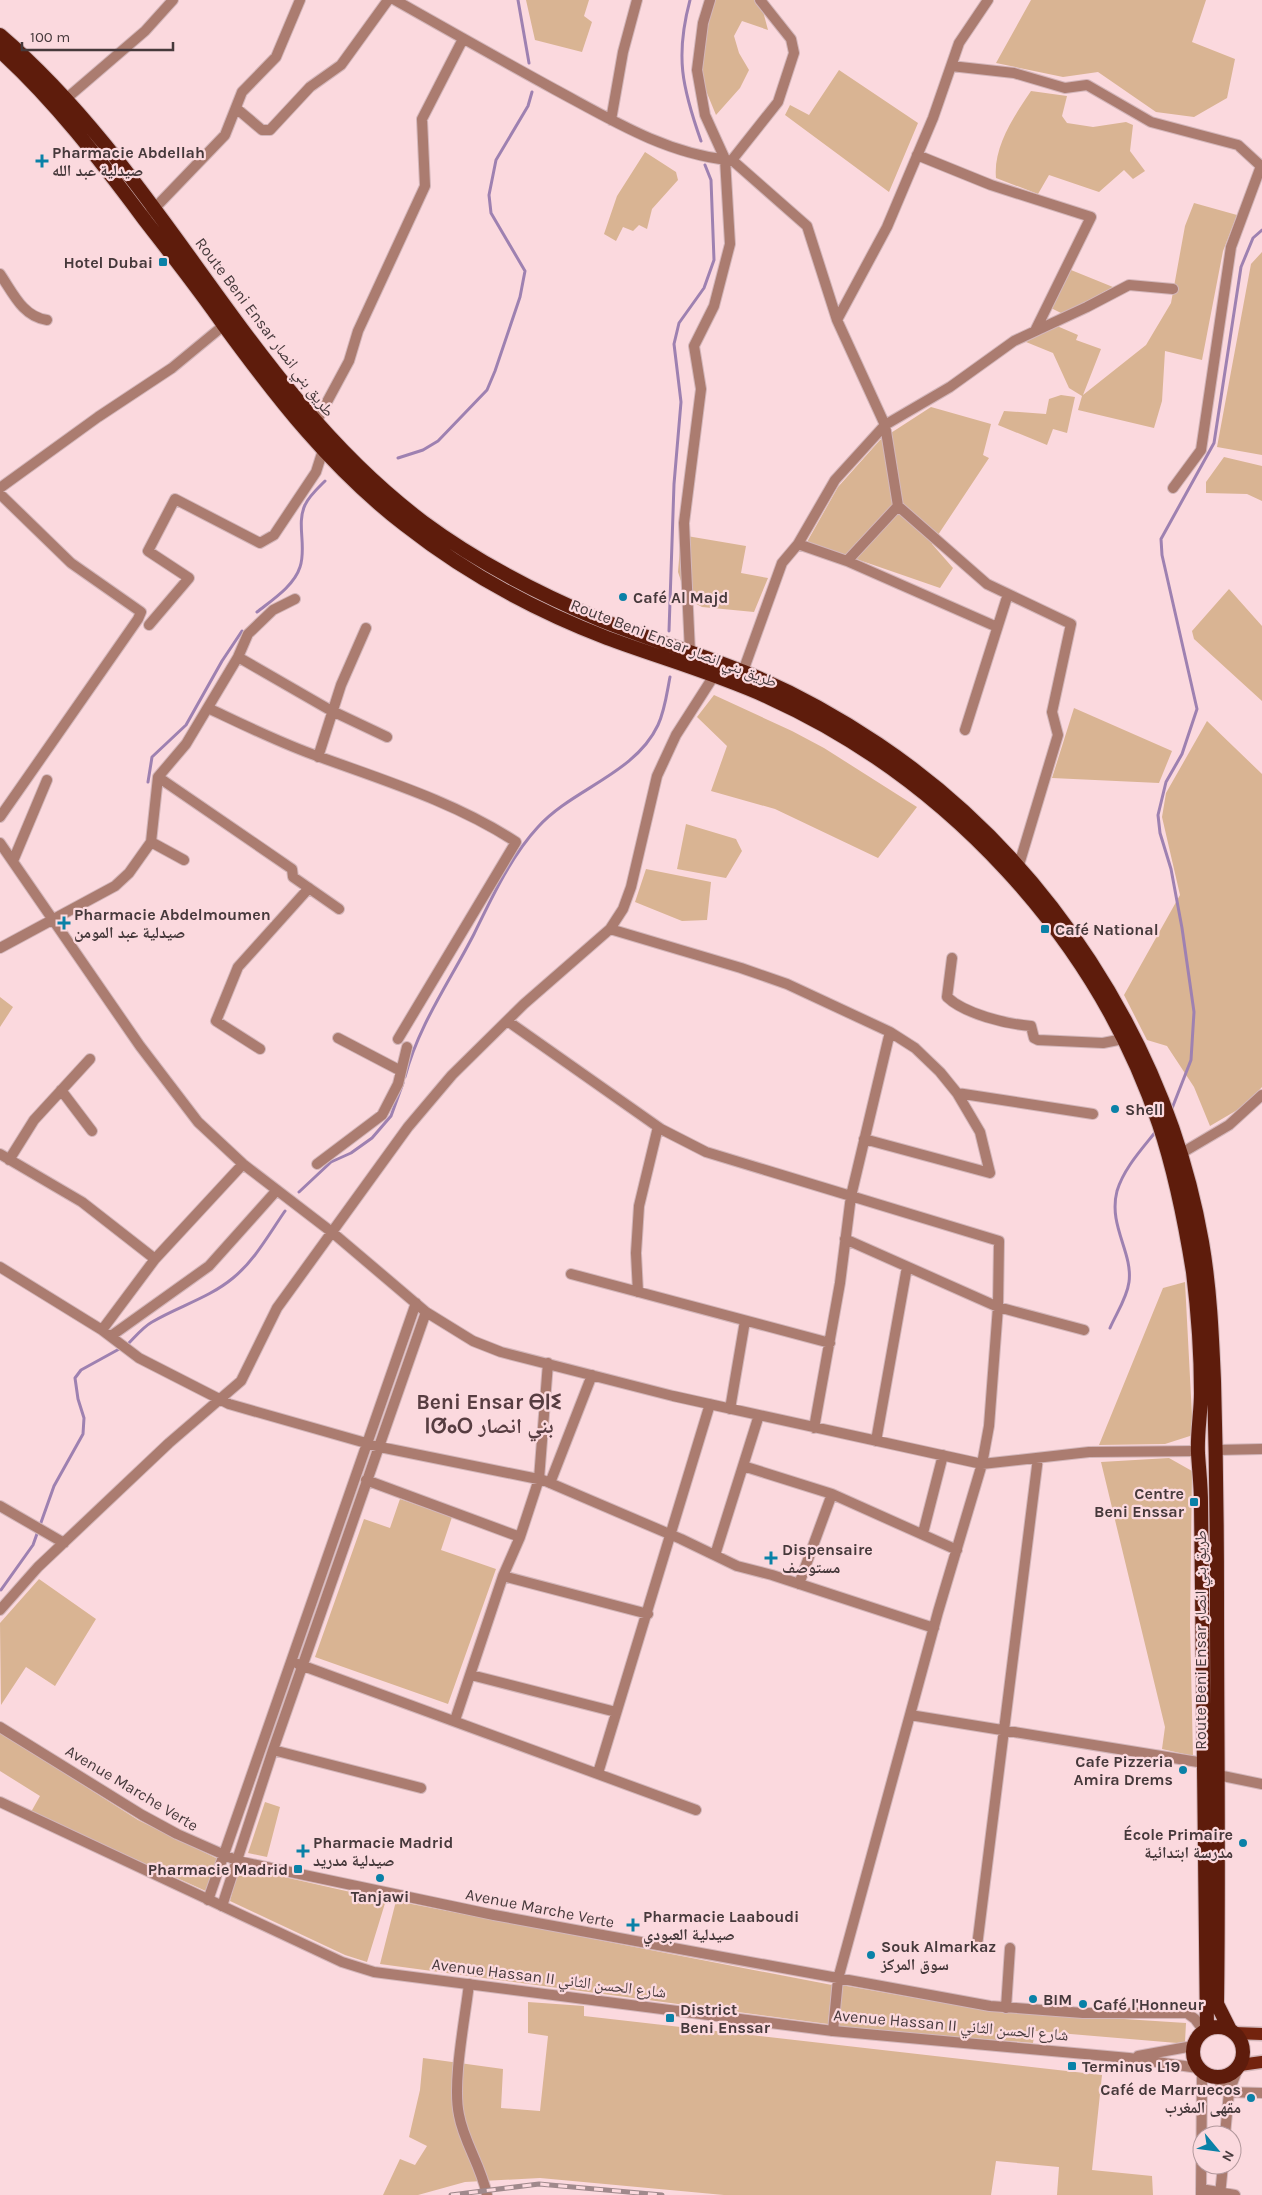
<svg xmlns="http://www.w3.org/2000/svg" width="1262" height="2195" font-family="Karla,'Noto Naskh Arabic','Noto Sans Tifinagh',sans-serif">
	<rect width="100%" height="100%" fill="#fbd9de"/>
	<!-- green -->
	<path fill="#d9b493" d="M526,0h63l-5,16 8,6 -10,30 -47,-12z
		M713,0h47l8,30 -26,-9 -8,15 5,17 10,17 -9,18 -24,27 -14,-34 2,-43z
		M1031,0h175l-14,42 43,17 -8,39 -33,19 -38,-5 -58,-40 -35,5 -67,-14z
		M839,70l79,53 -29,69 -104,-77 5,-10 19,10z
		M1031,91l36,5 -5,20 5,7 26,4 33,-5 7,3 -3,26 15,20 -12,8 -9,-9 -25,22 -50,-17 -11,19 -42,-16c-3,-31 18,-62 35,-87z
		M645,152l31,20 2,8 -26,29 -5,20 -8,-4 -6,6 -10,-4 -7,14 -12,-7 13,-38z
		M1194,203l43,12 -14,36 -21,109 -37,-9 -3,50 -8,27 -76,-18 4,-14 -13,-8 -16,-35 -27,-11 31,-16 21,9 -2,5 25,9 -18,46 63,-50 25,-42 14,-77z
		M1262,252v203l-45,-8 34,-183z
		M1071,270l42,17 -50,27 -12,-6z
		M1061,395l14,2 -8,36 -14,-4 -6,16 -49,-20 6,-14 42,3 3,-15z
		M931,407l60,17 -8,31 6,3 -57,86 21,24 -13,20 -133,-46 31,-55 42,-47z
		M1224,457l38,9v35l-15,-7 -41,-1v-11z
		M681,535l65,11 -5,27 27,5 -14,34 -52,-5 -15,-8 -9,-27z
		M1229,589l33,37v75l-68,-62 -2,-8z
		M714,695l78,36 32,17 93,59 -39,51 -103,-49 -64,-18 16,-45 -30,-29z
		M1074,708l98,43 -13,32 -107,-5z
		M1207,721l55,53v313l-18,19 -34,20 -16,-39 -27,-41 -20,-6 -23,-45 56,-100 -18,-78 4,-24z
		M686,824l50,15 6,12 -16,27 -49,-9z
		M646,869l65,13 -4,38 -25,1 -47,-19z
		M0,997l13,10 -13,20z
		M1185,1282l8,153 -28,9 -66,1 64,-157z
		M1169,1458l23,13 -2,153 3,132 -31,-7 3,-22 -64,-265z
		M400,1499l52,18 -11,33 55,19 -48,135 -133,-47 49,-138 26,9z
		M39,1579l57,40 -41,67 -29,-19 -25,38 -1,-82z
		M0,1732l138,88 82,40 -12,32 -177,-80 9,-16 -40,-25z
		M265,1802l15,5 -13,50 -19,-4z
		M239,1867l147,33 -19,62 -22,-7 -115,-54z
		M396,1901l436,84 -4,39 -448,-60z
		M841,1985l143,25 202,13 -1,19 -8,1 -142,-12 -2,12 -196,-16z
		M528,2002l56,4v10l518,59 -10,95 60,6 1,19h-96l2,-28 -63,-6 -5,34h-267l-184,-17 -75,4 -47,13h-35l17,-36 15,6 12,-19 -18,-9 11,-47 3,-32 80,11 -2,39 39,3 8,-75 -20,-3z"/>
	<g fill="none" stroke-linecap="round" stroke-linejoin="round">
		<!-- stream -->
		<path stroke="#9e81b1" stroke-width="3" d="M518,0l11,63
			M690,0c-15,56 -8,87 11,141
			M398,458l25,-8 15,-9 49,-51 8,-19 25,-74 5,-26 -34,-58 -2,-18 7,-35 32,-54 4,-14
			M257,612c15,-12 37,-26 43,-45 7,-20 -4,-43 5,-62 4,-9 13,-17 20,-24
			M669,631l5,-147 7,-82 -7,-58 5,-21 25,-35 10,-28 -3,-80 -6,-15
			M148,782l4,-25 34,-32 36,-64 20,-30
			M405,1077c13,-51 45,-96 69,-143 17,-35 37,-78 64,-107 34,-38 97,-53 120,-102 7,-15 9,-33 12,-48
			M1171,1111l20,-51 3,-48 -12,-84 -11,-59 -11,-36 -2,-18 8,-33 16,-28 15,-45 -35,-154 -1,-16 53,-96 27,-176 12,-29 9,-8
			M299,1192l32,-30 20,-9 21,-15 19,-22 12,-33
			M1110,1328c6,-14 17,-30 19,-46 4,-30 -21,-56 -12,-91 7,-23 25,-42 40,-61
			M127,1345c8,-8 16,-18 25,-23 27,-16 57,-24 81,-44 22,-18 36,-44 52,-67
			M1,1590l32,-45 21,-59 29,-52 1,-16 -6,-19 -3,-21 6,-8 40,-22"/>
		<defs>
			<path id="minor" d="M395,0c53,30 106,60 159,89 56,30 110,64 174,71
				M760,0l31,39 3,14 -16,49 -46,58 75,66 30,94 48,105 13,81 -51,55 150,66
				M951,66l63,7 51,15 22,-3 64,37 87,23 24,22
				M60,104l85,-73 28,-31
				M236,108l26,22h8l40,-43 31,-22 47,-65
				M611,120l12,-68 14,-52
				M917,155l74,30 100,32 -56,114
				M151,212l74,-77 17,-43 34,-35 24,-57
				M0,274c13,19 23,43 47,46
				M837,320l50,-93 46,-109 26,-75 29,-43
				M314,426l35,-65 9,-30 67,-145 -3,-67 41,-80
				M0,488l98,-71 74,-49 57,-47
				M1173,488l28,-38 30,-203 30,-81
				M0,494l71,69 70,49 -3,7 -138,198
				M898,506l89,78 84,40 -19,88 6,23 -40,133
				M798,544l49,17
				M149,625l40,-47 -41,-27 27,-52 85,44 14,-8 42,-63 7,-22
				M690,652l-6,-129 17,-134 -7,-43 20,-40 16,-62 -5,-85 -20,-44 -8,-45 6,-47 7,-23
				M238,657l92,53 57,27
				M741,677l41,-114 16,-19 37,-64 50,-55 65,-38 64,-46 73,-34 42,-22 44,4
				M208,708c36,17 74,36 112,49 66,24 137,46 196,85l-118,197
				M965,730l43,-136
				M318,757l23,-72 25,-57
				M158,777l134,92 1,8 46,32
				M151,842l33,18
				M0,843l140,203 58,76 45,42 90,69 93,79 47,29 28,11 172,44 309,68 107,-12 109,-1
				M13,861l34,-81
				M610,929l131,39 46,16 103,48 25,16 25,24 17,21 136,21
				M0,948l115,-62 14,-13 22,-31 7,-65 28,-33 52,-87 10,-23 25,-24 22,-11
				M952,958l-5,39c18,17 59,27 84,29l3,12 4,2 65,3 20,-4
				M509,1022l152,107 45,23 293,89 -1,66 -9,119 -7,38 -44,148 -100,367 -5,52
				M338,1038l63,33
				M260,1049l-44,-28 22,-54 71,-79
				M61,1090l31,41
				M864,1139l126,34 -10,-41 -23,-39
				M0,1154l82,48 73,57
				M1180,1154l49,-29 33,-30
				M9,1160l25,-40 56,-61
				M317,1164l65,-49 16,-31 9,-37
				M845,1239l153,68 86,23
				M0,1267l102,63 37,28 90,46 151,43 163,33 138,59 56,27 35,9 162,53
				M571,1274l259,69
				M638,1292l-2,-39 3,-47 19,-79
				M102,1330l53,-71 88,-95
				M111,1336l98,-70 68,-76
				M730,1409l15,-88
				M814,1428l26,-145 11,-87 39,-164
				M876,1441l31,-174
				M743,1466l89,28 -33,90
				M366,1480l154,57
				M550,1483l42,-108
				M832,1494l125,56
				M0,1506l64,37
				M923,1533l20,-78
				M715,1555l44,-140
				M503,1576l145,38
				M0,1610l38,-43 131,-124 72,-62 36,-73 131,-181 44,-52 72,-71 86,-75 13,-20 8,-22 26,-111 19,-41 41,-64
				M298,1664l398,146
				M471,1675l145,37
				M910,1715l294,48
				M455,1720l48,-144 17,-39 19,-58 9,-116
				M0,1727l142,88 35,19 61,27 256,54 496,91 93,7h104l8,6 9,12
				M273,1750l148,38
				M598,1773l112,-369
				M1213,1774l49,10
				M208,1900l208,-597
				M222,1906l51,-156 153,-438
				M977,1946l61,-488
				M469,1984c-4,35 -17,99 -10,131 5,28 22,50 28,80
				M1006,2008l4,-60
				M1216,2078l13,14 33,1
				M1225,2135l4,-43 9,-24
				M1201,2189l34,6
				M1201,2195l1,-123
				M1220,2195l3,-30"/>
			<path id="tertiary" d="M1216,1450l46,-1
				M0,1802l342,160 32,10 459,59 296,27 69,10
				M1138,2056l55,-10"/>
			<path id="primary" d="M1234,2033l28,1
				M1240,2065l22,-3"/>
			<path id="trunk" d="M0,35c165,141 248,356 423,487 54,40 116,72 178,98 47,19 96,33 143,52 47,19 92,44 134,72 168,113 289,299 324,498 8,46 10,93 12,139 2,72 3,144 3,216 0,136 2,271 0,407l13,26
				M0,51c55,50 100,109 144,168 27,35 54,69 79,105 54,74 109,145 182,201 61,48 129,85 202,113 54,20 108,35 161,59 179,81 328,240 391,427 16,48 26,98 34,148 5,40 8,80 8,121 0,19 -4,40 -3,60 1,17 3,33 3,50l6,526
				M1193 2052a25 25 0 1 1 50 0a25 25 0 1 1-50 0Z"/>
		</defs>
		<!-- minor casing -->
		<use href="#minor" stroke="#d3b6ba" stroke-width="12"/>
		<!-- tertiary casing -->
		<use href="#tertiary" stroke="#d3b6ba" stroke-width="12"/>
		<!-- primary casing -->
		<use href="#primary" stroke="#d3b6ba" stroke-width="15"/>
		<!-- trunk casing -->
		<use href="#trunk" stroke="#d3b6ba" stroke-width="16"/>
		<!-- minor -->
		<use href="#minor" stroke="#ab7c70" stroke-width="10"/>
		<!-- tertiary -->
		<use href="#tertiary" stroke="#ab7c70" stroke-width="10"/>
		<!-- primary -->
		<use href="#primary" stroke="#73230e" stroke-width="12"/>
		<!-- trunk -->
		<use href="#trunk" stroke="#5e1c0c" stroke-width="14"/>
		<defs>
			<path id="rail" d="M451,2195l88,-11 123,11"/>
		</defs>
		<!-- rail casing -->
		<use href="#rail" stroke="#a0898c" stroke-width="5"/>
		<!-- rail -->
		<use href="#rail" stroke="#fbd9de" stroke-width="3" stroke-dasharray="9" stroke-linecap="butt"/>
	</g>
	<!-- markers -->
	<g fill="#0a81a7" stroke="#fbd9de" stroke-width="2">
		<path d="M39.5 153.5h5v5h5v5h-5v5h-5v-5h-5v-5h5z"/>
		<rect x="158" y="257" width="10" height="10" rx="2.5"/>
		<circle cx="623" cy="597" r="5"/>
		<path d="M61.5 915.5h5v5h5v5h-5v5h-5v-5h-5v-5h5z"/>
		<rect x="1040" y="924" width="10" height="10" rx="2.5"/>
		<circle cx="1115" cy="1109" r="5"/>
		<rect x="1189" y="1497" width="10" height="10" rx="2.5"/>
		<path d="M768.5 1550.5h5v5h5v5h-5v5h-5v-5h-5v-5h5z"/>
		<circle cx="1183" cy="1770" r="5"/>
		<circle cx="1243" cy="1843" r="5"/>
		<path d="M300.5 1843.5h5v5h5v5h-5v5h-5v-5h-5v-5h5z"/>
		<rect x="293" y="1864" width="10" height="10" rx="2.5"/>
		<circle cx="380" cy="1878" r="5"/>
		<path d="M630.5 1917.5h5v5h5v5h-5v5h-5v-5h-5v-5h5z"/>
		<circle cx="871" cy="1955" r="5"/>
		<circle cx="1033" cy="1999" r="5"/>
		<circle cx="1083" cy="2004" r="5"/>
		<rect x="665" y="2013" width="10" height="10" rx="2.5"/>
		<rect x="1067" y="2061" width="10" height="10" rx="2.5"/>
		<circle cx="1251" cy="2098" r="5"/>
	</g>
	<g text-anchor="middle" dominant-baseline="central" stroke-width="4.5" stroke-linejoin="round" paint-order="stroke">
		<!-- poi labels -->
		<g font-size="16" font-weight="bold" fill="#46393b" stroke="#fbd9de" text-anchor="start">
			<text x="52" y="152">Pharmacie Abdellah<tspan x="52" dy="18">صيدلية عبد الله</tspan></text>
			<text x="153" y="262" text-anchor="end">Hotel Dubai</text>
			<text x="633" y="597">Café Al Majd</text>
			<text x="74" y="914">Pharmacie Abdelmoumen<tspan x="74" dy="18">صيدلية عبد المومن</tspan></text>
			<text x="1055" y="929">Café National</text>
			<text x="1125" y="1109">Shell</text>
			<text x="1184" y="1493" text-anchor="end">Centre<tspan x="1184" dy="18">Beni Enssar</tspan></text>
			<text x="782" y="1549">Dispensaire<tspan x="782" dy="18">مستوصف</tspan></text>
			<text x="1173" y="1761" text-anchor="end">Cafe Pizzeria<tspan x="1173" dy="18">Amira Drems</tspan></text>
			<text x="1233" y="1834" text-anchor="end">École Primaire<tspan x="1233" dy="18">مدرسة ابتدائية</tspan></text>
			<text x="313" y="1842">Pharmacie Madrid<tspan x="313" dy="18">صيدلية مدريد</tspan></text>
			<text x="288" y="1869" text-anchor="end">Pharmacie Madrid</text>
			<text x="380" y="1896" text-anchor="middle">Tanjawi</text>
			<text x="643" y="1916">Pharmacie Laaboudi<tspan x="643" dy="18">صيدلية العبودي</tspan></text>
			<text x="881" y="1946">Souk Almarkaz<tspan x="881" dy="18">سوق المركز</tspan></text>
			<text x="1043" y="1999">BIM</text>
			<text x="1093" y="2004">Café l'Honneur</text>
			<text x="680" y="2009">District<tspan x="680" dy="18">Beni Enssar</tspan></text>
			<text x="1082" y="2066">Terminus L19</text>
			<text x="1241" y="2089" text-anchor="end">Café de Marruecos<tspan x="1241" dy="18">مقهى المغرب</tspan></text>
		</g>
		<!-- street labels -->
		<g font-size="16" fill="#46393b" stroke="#fbd9de">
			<text transform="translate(265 327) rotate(53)">Route Beni Ensar طريق بني انصار</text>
			<text transform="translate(674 643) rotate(21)">Route Beni Ensar طريق بني انصار</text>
			<text transform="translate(1200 1640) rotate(-90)">Route Beni Ensar طريق بني انصار</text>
			<text transform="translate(132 1788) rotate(31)">Avenue Marche Verte</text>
			<text transform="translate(540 1908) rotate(11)">Avenue Marche Verte</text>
			<text transform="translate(549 1978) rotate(7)">Avenue Hassan II شارع الحسن الثاني</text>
			<text transform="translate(951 2025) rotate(5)">Avenue Hassan II شارع الحسن الثاني</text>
		</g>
		<!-- district labels -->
		<g font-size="21" font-weight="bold" fill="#573d41" stroke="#fbd9de">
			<text x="489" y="1402">Beni Ensar ⴱⵏⵉ<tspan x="489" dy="24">ⵏⵚⴰⵔ بني انصار</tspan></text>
		</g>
	</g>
	<!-- north arrow -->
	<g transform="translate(1217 2150) rotate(119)"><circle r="24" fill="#fbd9de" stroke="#b3999d"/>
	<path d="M0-4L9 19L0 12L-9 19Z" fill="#0a81a7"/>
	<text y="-8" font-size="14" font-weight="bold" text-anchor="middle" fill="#46393b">N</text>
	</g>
	<!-- scale -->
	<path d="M22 42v8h151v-8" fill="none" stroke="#46393b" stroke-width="2.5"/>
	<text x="30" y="42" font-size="15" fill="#46393b" stroke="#fbd9de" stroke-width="4" paint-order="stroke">100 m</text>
</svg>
